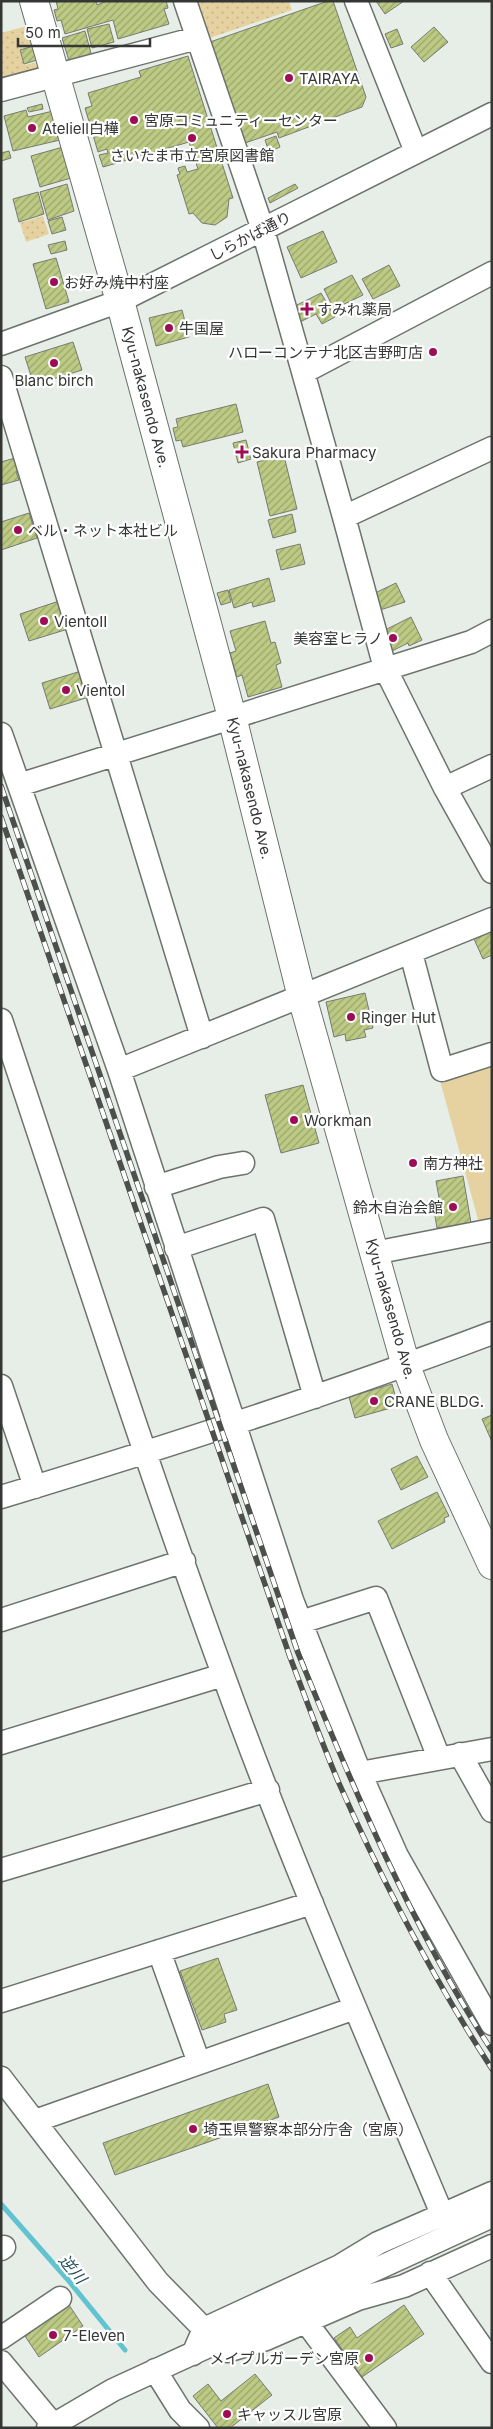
<svg xmlns="http://www.w3.org/2000/svg" width="493" height="2429" font-family="Inter,'Noto Sans JP',sans-serif">
	<defs>
		<pattern id="garden-dots" width="8" height="8" patternUnits="userSpaceOnUse" patternTransform="scale(1.25)"><rect width="8" height="8" fill="#e6d2a1"/><path d="M2 2h.1M6 6h.1" fill="none" stroke="#c6b58b" stroke-width="1.8" stroke-linecap="round"/></pattern>
		<pattern id="building-hatch" width="6" height="6" patternUnits="userSpaceOnUse" patternTransform="scale(1.25)"><rect width="6" height="6" fill="#bdca83"/><path d="M-1 1l2-2M0 6l6-6M5 7l2-2" fill="none" stroke="#9aa56c"/></pattern>
	</defs>
	<rect width="100%" height="100%" fill="#e7eee7"/>
	<!-- green -->
	<path fill="#e6d2a1" d="M492,1062v159l-13,2 -40,-146z"/>
	<!-- garden -->
	<path fill="url(#garden-dots)" d="M194,1h95l3,9 -85,29z
		M27,26l6,19 -14,5 5,15 14,-3 1,4 -3,5 -35,9v-47z
		M43,216l6,18 -23,8 -6,-19z"/>
	<g fill="none" stroke-linecap="round" stroke-linejoin="round">
		<!-- stream -->
		<path stroke="#61c3cf" stroke-width="5" d="M1,2204l67,76 57,70"/>
	</g>
	<!-- building -->
	<path fill="url(#building-hatch)" stroke="#787a72" d="M56,1h40l1,4 10,-4h59l2,7 -4,1 5,15 -51,15 -5,-19 -48,14 -4,-14 -4,1 -3,-11 4,-1z
		M328,1h5l33,96 -4,10 -83,31 -2,-6 -32,11 -35,-101z
		M376,1h28l-19,13z
		M109,24l5,18 -22,6 -5,-19z
		M434,27l14,15 -24,20 -13,-15z
		M397,29l6,15 -12,4 -6,-14z
		M85,31l7,26 -22,7 -8,-26z
		M33,46l4,14 -13,4 -4,-14z
		M188,56l45,142 -4,1 -2,18 -12,8 -13,-2 -9,-10 -4,1 -12,-39 3,-1 -2,-6 7,-2 2,6 11,-3 -9,-27 -86,25 -4,-12 9,-2 -1,-4 -9,3 -13,-44 7,-2 -4,-13 53,-16 -2,-6z
		M42,104l1,5 -14,3 -2,-4z
		M26,110l2,7 25,-6 7,29 -47,11 -9,-35z
		M276,136l4,11 -11,5 -4,-12z
		M63,147l8,31 -31,9 -9,-31z
		M9,151l2,7 -10,3v-8z
		M67,184l7,27 -26,9 -8,-28z
		M295,184l3,4 -28,15 -2,-5z
		M38,192l6,22 -25,8 -6,-23z
		M62,217l4,13 -14,4 -4,-13z
		M323,231l14,31 -36,16 -14,-31z
		M65,241l2,9 -16,4 -3,-9z
		M56,258l13,44 -23,7 -13,-45z
		M389,265l11,21 -27,13 -11,-20z
		M352,275l11,20 -29,14 -10,-20z
		M321,293l14,24 -13,7 -6,-10 -20,10 -5,-16z
		M182,310l7,27 -33,9 -7,-28z
		M73,342l9,28 -48,15 -9,-28z
		M236,404l7,28 -60,15 -2,-7 -5,1 -3,-13 5,-1 -2,-8z
		M246,440l5,19 -13,4 -5,-20z
		M284,456l13,53 -27,7 -13,-54z
		M15,458l4,13 -3,1 3,8 -18,5v-23z
		M29,513l8,25 -36,12v-28z
		M292,514l4,18 -23,6 -5,-18z
		M300,544l5,20 -24,6 -5,-20z
		M269,578l6,23 -22,6 -1,-5 -18,6 -5,-18z
		M396,583l9,19 -25,8 -7,-16z
		M228,590l3,12 -10,3 -4,-12z
		M59,601l9,28 -39,12 -9,-27z
		M411,617l11,23 -13,6 -1,-3 -16,8 -9,-20z
		M265,621l6,22 4,-1 6,21 -5,2 6,22 -34,10 -6,-22 -5,2 -7,-24 6,-2 -6,-20z
		M81,671l8,26 -39,12 -8,-26z
		M492,931v24l-9,4 -9,-20z
		M365,993l8,35 -9,2 2,7 -20,4 -1,-7 -11,3 -8,-35z
		M303,1085l16,58 -38,10 -16,-58z
		M463,1176l8,47 -34,5 -4,-24 7,-1 -4,-22z
		M392,1384l6,22 -43,12 -6,-21z
		M492,1415v27l-10,-23z
		M417,1456l11,21 -27,13 -10,-21z
		M437,1492l12,24 -5,2 1,4 -53,27 -14,-28z
		M218,1958l19,52 -13,4 2,8 -24,8 -22,-59z
		M268,2084l11,33 -164,58 -12,-32z
		M69,2305l14,21 -44,31 -14,-21z
		M404,2305l20,29 -62,43 -28,-39 16,-11 7,11z
		M255,2374l17,21 -42,33h-12l-25,-32 15,-12 13,17z"/>
	<g fill="none" stroke-linecap="round" stroke-linejoin="round">
		<defs>
			<path id="minor" d="M185,1l78,229 81,287 41,151 60,120 47,84
				M356,1l60,151
				M1,90l196,-52
				M1,344l119,-43 372,-187
				M304,372l188,-99
				M1,377l201,660
				M344,517l148,-69
				M1,734l118,336 173,530 68,173 37,83 95,168
				M19,785l452,-143 21,-11
				M445,788l47,-22
				M411,953l31,117 50,-16
				M1,1020c73,218 143,438 222,654 66,183 144,361 219,540
				M119,1070l373,-151
				M156,1187l63,-20 24,-4
				M176,1248l87,-29 52,178
				M374,1253l118,-23
				M1,1386l34,101
				M1,1497c165,-50 330,-103 491,-164
				M1,1620l183,-59
				M301,1622l75,-24 63,160
				M1,1743l222,-68
				M460,1754l32,57
				M360,1773l132,-24
				M1,1870l267,-80
				M159,1951l40,112
				M1,2001l311,-98
				M1,2078l157,204 46,47
				M35,2121l320,-113
				M1,2249l3,-2
				M430,2273l62,89
				M306,2322l79,106
				M1,2338l59,-40
				M227,2351l39,-12 92,-40 46,-13 88,-40
				M193,2354l11,-25 136,-63 38,-23 114,-50
				M1,2362l55,66
				M155,2370l25,40 18,18
				M48,2428l65,-38 379,-174"/>
			<path id="major" d="M34,1l86,300 112,416 70,280 104,369 28,74 58,125"/>
		</defs>
		<!-- minor casing -->
		<use href="#minor" stroke="#6c736d" stroke-width="25"/>
		<!-- major casing -->
		<use href="#major" stroke="#6c736d" stroke-width="30"/>
		<!-- minor -->
		<use href="#minor" stroke="#fff" stroke-width="22"/>
		<!-- major -->
		<use href="#major" stroke="#fff" stroke-width="28"/>
		<defs>
			<path id="rail" d="M1,786l297,867c56,137 113,273 194,398
				M1,817l289,840c16,42 31,84 48,124 44,100 95,197 154,288"/>
		</defs>
		<!-- rail casing -->
		<use href="#rail" stroke="#4c4f4c" stroke-width="5.5"/>
		<!-- rail -->
		<use href="#rail" stroke="#fff" stroke-width="4" stroke-dasharray="11" stroke-linecap="butt"/>
	</g>
	<!-- markers -->
	<g fill="#9e0c56" stroke="#fff" stroke-width="2">
		<circle cx="289" cy="78" r="5"/>
		<circle cx="134" cy="120" r="5"/>
		<circle cx="32" cy="128" r="5"/>
		<circle cx="192" cy="138" r="5"/>
		<circle cx="54" cy="282" r="5"/>
		<path d="M304.5 301.5h5v5h5v5h-5v5h-5v-5h-5v-5h5z"/>
		<circle cx="169" cy="328" r="5"/>
		<circle cx="433" cy="352" r="5"/>
		<circle cx="54" cy="363" r="5"/>
		<path d="M239.5 444.5h5v5h5v5h-5v5h-5v-5h-5v-5h5z"/>
		<circle cx="18" cy="530" r="5"/>
		<circle cx="44" cy="621" r="5"/>
		<circle cx="393" cy="638" r="5"/>
		<circle cx="66" cy="690" r="5"/>
		<circle cx="351" cy="1017" r="5"/>
		<circle cx="294" cy="1120" r="5"/>
		<circle cx="413" cy="1163" r="5"/>
		<circle cx="453" cy="1207" r="5"/>
		<circle cx="374" cy="1401" r="5"/>
		<circle cx="193" cy="2129" r="5"/>
		<circle cx="53" cy="2335" r="5"/>
		<circle cx="369" cy="2358" r="5"/>
		<circle cx="227" cy="2414" r="5"/>
	</g>
	<g text-anchor="middle" dominant-baseline="central" stroke-width="4.5" stroke-linejoin="round" paint-order="stroke">
		<!-- poi labels -->
		<g font-size="15" fill="#343734" stroke="#fff" text-anchor="start">
			<text x="299" y="78">TAIRAYA</text>
			<text x="144" y="120">宮原コミュニティーセンター</text>
			<text x="42" y="128">Ateliell白樺</text>
			<text x="192" y="155" text-anchor="middle">さいたま市立宮原図書館</text>
			<text x="64" y="282">お好み焼中村座</text>
			<text x="317" y="309">すみれ薬局</text>
			<text x="179" y="328">牛国屋</text>
			<text x="423" y="352" text-anchor="end">ハローコンテナ北区吉野町店</text>
			<text x="54" y="380" text-anchor="middle">Blanc birch</text>
			<text x="252" y="452">Sakura Pharmacy</text>
			<text x="28" y="530">ベル・ネット本社ビル</text>
			<text x="54" y="621">VientoⅡ</text>
			<text x="383" y="638" text-anchor="end">美容室ヒラノ</text>
			<text x="76" y="690">VientoⅠ</text>
			<text x="361" y="1017">Ringer Hut</text>
			<text x="304" y="1120">Workman</text>
			<text x="423" y="1163">南方神社</text>
			<text x="443" y="1207" text-anchor="end">鈴木自治会館</text>
			<text x="384" y="1401">CRANE BLDG.</text>
			<text x="203" y="2129">埼玉県警察本部分庁舎（宮原）</text>
			<text x="63" y="2335">7-Eleven</text>
			<text x="359" y="2358" text-anchor="end">メイプルガーデン宮原</text>
			<text x="237" y="2414">キャッスル宮原</text>
		</g>
		<!-- street labels -->
		<g font-size="15" fill="#343734" stroke="#fff">
			<text transform="translate(250 236) rotate(-27)">しらかば通り</text>
			<text transform="translate(146 397) rotate(75)">Kyu-nakasendo Ave.</text>
			<text transform="translate(250 788) rotate(76)">Kyu-nakasendo Ave.</text>
			<text transform="translate(391 1309) rotate(74)">Kyu-nakasendo Ave.</text>
		</g>
		<!-- water labels -->
		<g font-size="16" font-style="italic" fill="#265358" stroke="#fff">
			<text transform="translate(73 2269) rotate(50)">逆川</text>
		</g>
	</g>
	<!-- border -->
	<rect width="493" height="2429" fill="none" stroke="#343734" stroke-width="5"/>
	<!-- scale -->
	<path d="M18 38v8h132v-8" fill="none" stroke="#343734" stroke-width="2.5"/>
	<text x="25" y="38" font-size="15" fill="#343734" stroke="#ffffff" stroke-width="4" paint-order="stroke">50 m</text>
</svg>
